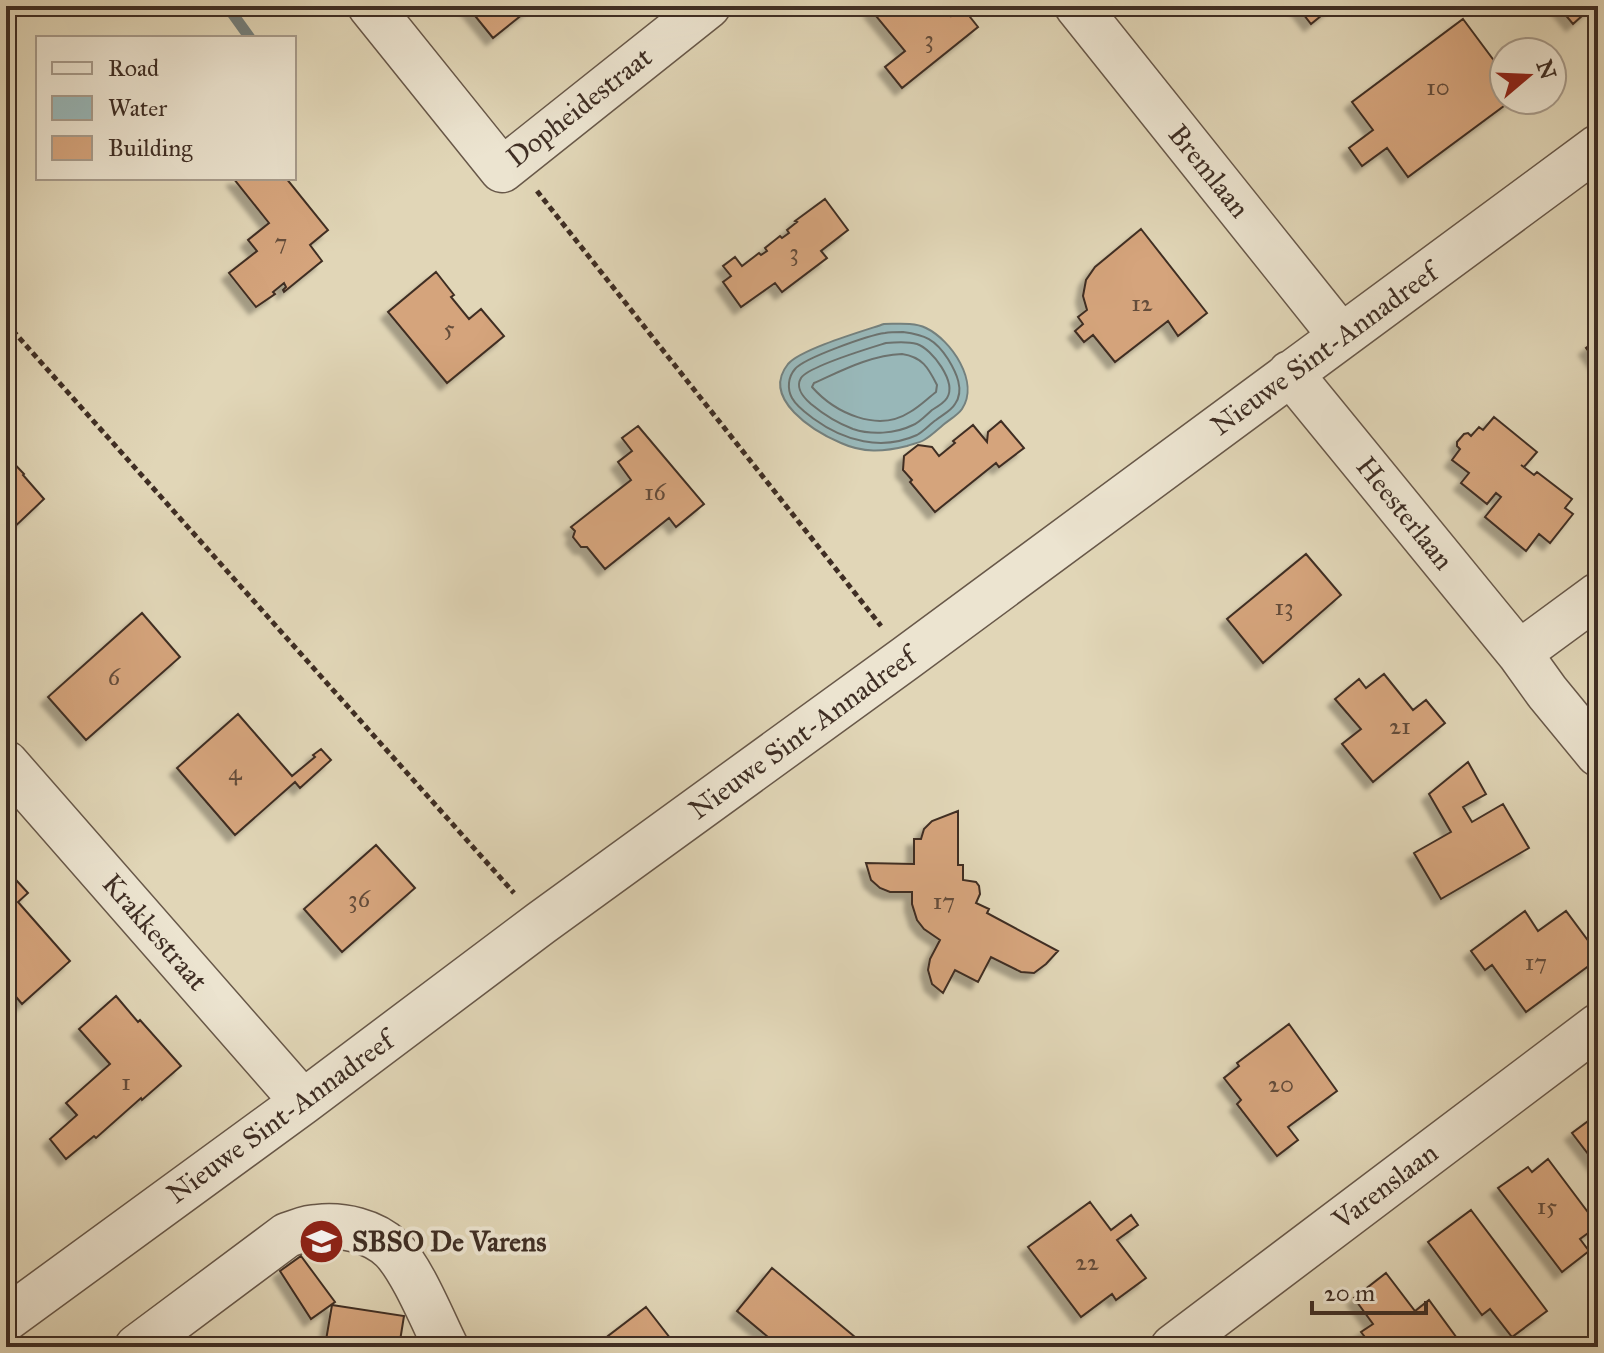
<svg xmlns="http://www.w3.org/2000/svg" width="1604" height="1353" font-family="'IM FELL Great Primer',serif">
	<defs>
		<filter id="shadow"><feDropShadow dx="-7" dy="7" stdDeviation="2" flood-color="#0004"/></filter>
	</defs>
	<rect width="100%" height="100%" fill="#e1d6b7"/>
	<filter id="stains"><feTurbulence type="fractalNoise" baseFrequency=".0025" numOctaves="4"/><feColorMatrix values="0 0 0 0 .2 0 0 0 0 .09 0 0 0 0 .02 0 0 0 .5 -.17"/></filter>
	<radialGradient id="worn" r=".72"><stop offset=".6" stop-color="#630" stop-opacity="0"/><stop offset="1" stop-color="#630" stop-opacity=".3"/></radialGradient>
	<!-- water -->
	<path fill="#98b7b8" stroke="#74807d" stroke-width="2" d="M884,324c13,0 30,-2 42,4 25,12 54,54 36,81 -4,6 -13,11 -19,16 -6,5 -12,11 -19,15 -5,3 -12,4 -17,6 -24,6 -44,7 -66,-3 -26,-11 -81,-44 -53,-79 13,-15 75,-33 96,-40z"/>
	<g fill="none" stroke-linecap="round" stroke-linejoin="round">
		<!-- shore -->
		<path stroke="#6c726e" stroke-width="2" d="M903,332c22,3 32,7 45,27 8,13 17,31 7,45 -4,7 -13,11 -19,16 -6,4 -12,11 -19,15 -35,16 -73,6 -103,-16 -8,-6 -17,-12 -22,-21 -5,-9 -4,-21 3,-29 9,-11 74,-34 90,-36 5,-1 12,-1 18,-1z
			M886,343c10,-1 21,-2 31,1 15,5 40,38 30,54 -3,5 -10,9 -15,12 -6,5 -12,12 -19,15 -18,9 -42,10 -60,4 -16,-6 -30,-15 -42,-25 -8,-7 -16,-16 -10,-26 8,-12 69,-30 85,-35z
			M902,354c20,3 26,13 35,31l-1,7c-9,7 -17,15 -26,20 -32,21 -75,1 -98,-25l2,-4c27,-12 57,-28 88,-29z"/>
		<!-- stream -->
		<path stroke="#74807d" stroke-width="11" d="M227,6l23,32"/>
	</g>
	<!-- building -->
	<path fill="#d5a47c" stroke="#3f2e24" stroke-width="2" filter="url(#shadow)" d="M467,6h66l-40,32z
		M876,6h67l8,10 11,-9 16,20 -76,61 -17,-21 20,-16 -34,-41z
		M1297,6h34l1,1 -21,17z
		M1558,6h35l-20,18z
		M1463,19l41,55v26h8l-104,77 -21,-29 -25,18 -13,-18 24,-18 -21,-28z
		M235,178h51l42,52 -18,15 12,16 -38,31 -1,-2 3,-3 -2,-4 -11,9 2,2 -19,13 -27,-34 28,-22 -9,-11 21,-17 -35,-44z
		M825,199l23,31 -27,21 6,7 -45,34 -7,-9 -34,24 -18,-25 8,-6 -8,-10 12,-9 7,9 17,-13 2,2 6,-4 -2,-3 15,-12 2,2 7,-5 -2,-3 10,-8 -2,-1z
		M1141,229l66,84 -29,23 -10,-15 -53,41 -22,-27 -9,7 -9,-11 8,-7 -5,-7 9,-7 -4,-14 3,-16 9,-13z
		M436,272l18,23 -3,2 18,22 12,-10 23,27 -57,47 -59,-71z
		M1598,339v25l-12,-16z
		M1494,417l43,35 -13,15 -3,-2 13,10 3,-3 35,27 -7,9 8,6 -23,29 -11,-9 -13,17 -41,-34 16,-20 -5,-4 -9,11 -26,-21 8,-10 -17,-13 8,-11 -3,-3v-4l7,-8 4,-1 3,3 8,-9 4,3z
		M1001,421l23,27 -25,19 -3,-4 -61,49 -25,-30 2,-2 -9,-10 1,-14 14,-11 14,2 7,9 16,-13 -2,-2 20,-16 14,17 1,-10z
		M638,426l66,78 -28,23 -7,-9 -64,51 -18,-22h-6l-8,-10 2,-6 -4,-4 60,-47 -13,-18 14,-11 -10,-13z
		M6,455l18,19 -1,1 21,24 -38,36z
		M1306,554l35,41 -78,68 -36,-44z
		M142,613l38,44 -94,83 -38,-43z
		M1384,674l29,36 13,-10 19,23 -72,59 -31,-38 19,-15 -26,-30 24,-20 7,9z
		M238,714l54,62 23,-19 -2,-2 8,-6 10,11 -31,28 -5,-6 -60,53 -58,-67z
		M1468,762l18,32 -23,13 9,15 31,-18 26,44 -88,51 -27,-46 37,-21 -22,-38z
		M958,811v54h5v15l13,2 3,4 1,8 -4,9 13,6 -2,4 71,38 -12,13 -12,9 -13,-1 -30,-15 -13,25 -23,-12 -12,23 -11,-9 -4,-14 2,-11 10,-19 -16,-11 -7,-9 -5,-16v-12h-22l-10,-4 -9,-8 -5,-17 48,1v-25h7l3,-10 8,-8z
		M376,845l39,43 -73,64 -38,-43z
		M6,869l22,24 -10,9 52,59 -48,43 -16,-19v-2l8,-8 -8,-9z
		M1525,911l13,20 28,-20 32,43v5l-72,53 -34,-47 -7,5 -14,-19z
		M116,996l22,26 2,-2 41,46 -39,34 -1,-2 -45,40 -2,-2 -28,23 -16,-20 27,-24 -11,-12 44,-39 -31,-35z
		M1289,1024l48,67 -49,36 10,13 -21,16 -40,-52 4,-4 -17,-22 15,-12 -2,-3z
		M1595,1116l3,4v47l-26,-34z
		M1548,1159l48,64 -1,5 -15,11 9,12 -27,21 -64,-84 30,-21 4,5z
		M1090,1202l21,28 20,-15 7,10 -21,15 29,38 -30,22 -4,-6 -31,23 -53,-70z
		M1471,1210l76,101 -35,26 -22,-28 -8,6 -54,-73z
		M301,1256l34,46 -24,17 -31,-48z
		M772,1268l95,79h-87l-43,-36z
		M1386,1273l29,38 14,-11 33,45 -3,2h-70l-6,-8 -11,7 -11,-14 12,-8 -19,-26z
		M332,1305l72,11 -5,31 -74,-1z
		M646,1307l31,40h-60l-9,-11z"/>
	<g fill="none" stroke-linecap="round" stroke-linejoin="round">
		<defs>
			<path id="minor" d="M370,6l132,164 206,-164
				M1077,6l264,330
				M1290,373l229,280 28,39 51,62
				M1519,653l79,-58
				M6,763l297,339
				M6,1319l297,-217 238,-179 365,-265 692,-511
				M137,1347l150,-112c10,-3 20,-8 30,-8 26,-3 56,4 75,22 20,20 41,72 54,98
				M1173,1347l425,-321"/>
		</defs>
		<!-- minor casing -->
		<use href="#minor" stroke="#685849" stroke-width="47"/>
		<!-- path -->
		<path stroke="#3f2e24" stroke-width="5" stroke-dasharray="6 4" stroke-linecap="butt" d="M537,191l344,435
			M6,323l508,570
			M1598,850l-3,3 3,1"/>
		<!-- minor -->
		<use href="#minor" stroke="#ece4d0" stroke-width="44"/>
	</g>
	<!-- icons -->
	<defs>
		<symbol id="school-disc" viewBox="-11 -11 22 22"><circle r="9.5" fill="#8f2418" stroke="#ece4d0"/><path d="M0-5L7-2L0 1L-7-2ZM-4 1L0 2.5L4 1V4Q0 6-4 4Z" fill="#fff"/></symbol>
	</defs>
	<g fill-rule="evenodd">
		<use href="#school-disc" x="296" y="1216" width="51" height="51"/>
	</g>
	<g text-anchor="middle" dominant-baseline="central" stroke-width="8" stroke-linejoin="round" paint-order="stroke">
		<!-- number labels -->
		<g font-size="24" fill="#644c3a">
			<text x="929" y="39">3</text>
			<text x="1438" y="87">10</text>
			<text x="281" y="242">7</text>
			<text x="794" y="252">3</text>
			<text x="1142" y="303">12</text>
			<text x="449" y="328">5</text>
			<text x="655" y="492">16</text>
			<text x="1284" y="607">13</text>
			<text x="114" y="677">6</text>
			<text x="1400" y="726">21</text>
			<text x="235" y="772">4</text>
			<text x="359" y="899">36</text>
			<text x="944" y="901">17</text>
			<text x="1536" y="962">17</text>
			<text x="126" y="1082">1</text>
			<text x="1281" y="1084">20</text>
			<text x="1547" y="1206">15</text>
			<text x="1087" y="1262">22</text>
		</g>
		<!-- street labels -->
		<g font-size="28" fill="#3f2e24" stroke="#ece4d0">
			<text transform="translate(579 107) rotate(-38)">Dopheidestraat</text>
			<text transform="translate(1209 171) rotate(51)">Bremlaan</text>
			<text transform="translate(1324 349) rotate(-36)">Nieuwe Sint-Annadreef</text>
			<text transform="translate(1405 513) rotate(51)">Heesterlaan</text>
			<text transform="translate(802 733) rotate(-36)">Nieuwe Sint-Annadreef</text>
			<text transform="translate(155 932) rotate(49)">Krakkestraat</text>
			<text transform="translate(280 1117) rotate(-36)">Nieuwe Sint-Annadreef</text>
			<text transform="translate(1385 1186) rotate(-37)">Varenslaan</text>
		</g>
		<!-- poi labels -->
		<g font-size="28" font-weight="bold" fill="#3f2e24" stroke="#ece4d0" text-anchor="start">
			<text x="352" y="1241">SBSO De Varens</text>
		</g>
	</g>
	<!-- margin -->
	<rect width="1604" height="1353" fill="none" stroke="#e1d6b7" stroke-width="32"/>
	<rect x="8" y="8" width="1588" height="1337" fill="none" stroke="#3f2e24" stroke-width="4"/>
	<rect x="16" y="16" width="1572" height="1321" fill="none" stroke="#3f2e24" stroke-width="2"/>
	<!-- legend -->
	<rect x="36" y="36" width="260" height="144" fill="#ece4d0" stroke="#a79b8b" stroke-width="2"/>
	<rect x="52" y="62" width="40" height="12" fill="#ece4d0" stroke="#a79b8b" stroke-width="2"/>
	<text x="108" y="76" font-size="24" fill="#3f2e24">Road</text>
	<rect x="52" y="96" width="40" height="24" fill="#98b7b8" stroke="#a79b8b" stroke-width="2"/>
	<text x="108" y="116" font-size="24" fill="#3f2e24">Water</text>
	<rect x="52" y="136" width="40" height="24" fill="#d5a47c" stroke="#a79b8b" stroke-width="2"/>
	<text x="108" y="156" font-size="24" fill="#3f2e24">Building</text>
	<!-- north arrow -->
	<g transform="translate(1528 76) rotate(71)"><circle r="38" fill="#ece4d0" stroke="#a79b8b" stroke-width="2"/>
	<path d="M0-6L14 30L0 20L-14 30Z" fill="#8f2418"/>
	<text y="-12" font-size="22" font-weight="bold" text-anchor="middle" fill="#3f2e24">N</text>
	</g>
	<!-- scale -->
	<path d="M1312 1301v12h114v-12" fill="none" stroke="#3f2e24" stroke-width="4"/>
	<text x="1324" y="1301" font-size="24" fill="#3f2e24" stroke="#ece4d0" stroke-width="6" paint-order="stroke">20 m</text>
	<rect width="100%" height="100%" filter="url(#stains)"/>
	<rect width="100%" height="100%" fill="url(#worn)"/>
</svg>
